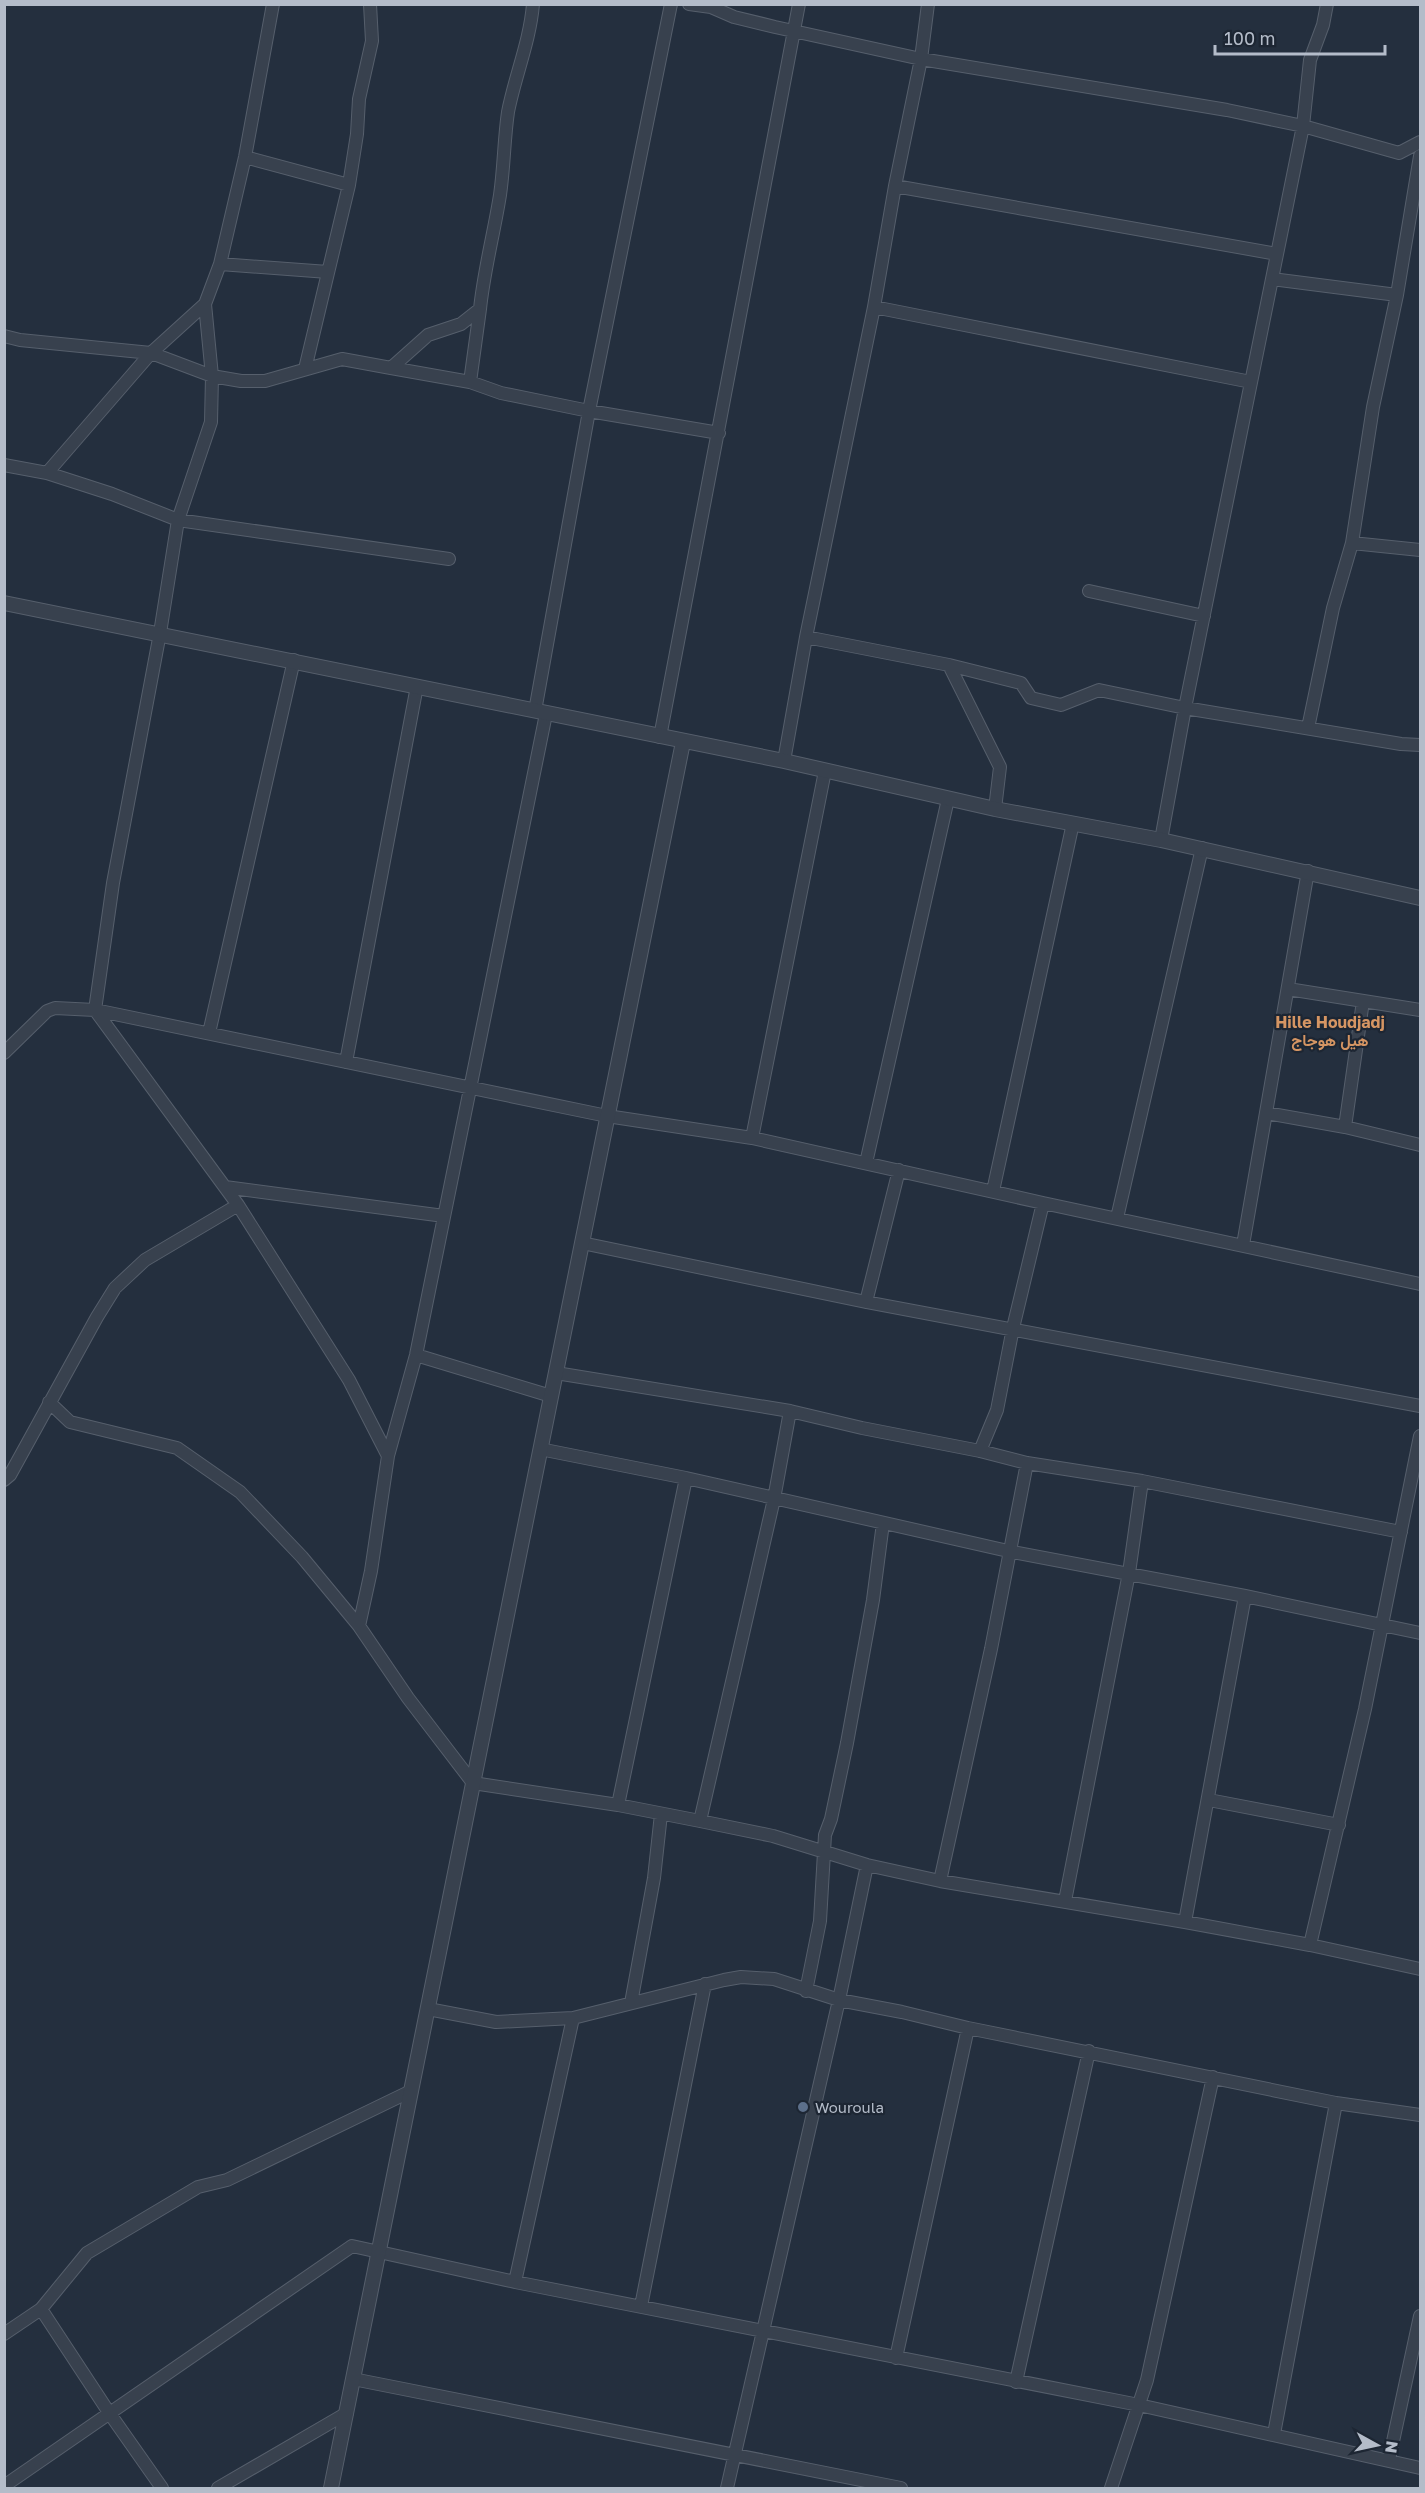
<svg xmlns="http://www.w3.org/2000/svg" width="1425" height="2493" font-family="'Golos Text',Vazirmatn,sans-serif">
	<rect width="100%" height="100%" fill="#242f3e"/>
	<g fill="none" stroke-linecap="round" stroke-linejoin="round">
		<defs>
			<path id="minor" d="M273,4l-28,153 -25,107 -15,40 7,72 -1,46 -33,98 -18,113 -47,250 -18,127 143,195 111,175 39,76
				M689,4l22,3 23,10 41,10 146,32 306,51 76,16 96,27 21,-11
				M245,157l104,28
				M895,186l382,68
				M220,264l108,8
				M1272,279l125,16
				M874,307l377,75
				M4,336l16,4 131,13 61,23 29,5h24l77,-22 49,9 37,-33 33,-11 19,-15c4,-39 14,-76 20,-114 4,-27 4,-56 8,-83 7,-36 22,-71 25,-108
				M391,368l79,14 31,11 88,18 130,22
				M305,369l44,-184 8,-51 2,-35 13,-58 -2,-37
				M470,382l10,-73
				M4,465l43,8 65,21 66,26 271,39
				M47,473l104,-120 54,-49
				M1352,543l68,7
				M1089,591l115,25
				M806,637l143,28 51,102 -5,42
				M949,665l72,18 10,15 30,7 38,-15 86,18 216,36 19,1
				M535,711l54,-300 82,-407
				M546,714l-130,641 -28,101 -17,115 -12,55 49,72 65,85 145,22 82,16 73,15 94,29 73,16 245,41 125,23 110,24
				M1308,728l25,-120 19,-65 21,-136 24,-112 23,-139
				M660,737l139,-733
				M784,761l22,-124 68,-330 21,-121 26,-127 7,-55
				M1161,840l24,-132 118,-582 7,-66 13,-35 4,-21
				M1288,989l132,21
				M209,1033l85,-373
				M4,1053l43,-42 8,-3 40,2 512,106 145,22 291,65 377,81
				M346,1062l71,-376
				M1266,1113l79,14 75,18
				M1345,1127l18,-126
				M752,1138l73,-367
				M866,1163l82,-364
				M225,1187l219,29
				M993,1191l80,-368
				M1117,1218l85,-370
				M582,1243l284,59 554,104
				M1243,1245l65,-374
				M866,1302l33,-132
				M416,1355l135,41
				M556,1373l234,38 72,17 118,23 47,12 115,18 259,51
				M49,1402l21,20 107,26 63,44 62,65 57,69
				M540,1449l146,29 322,73 237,45 175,37
				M980,1451l17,-41 16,-82 30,-125
				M4,1480l6,-5 87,-158 18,-29 30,-28 93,-55
				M1209,1800l130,25
				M618,1805l68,-327
				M700,1821l74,-322 16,-88
				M940,1881l51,-232 36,-186
				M1065,1901l64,-328 13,-92
				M1185,1922l60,-326
				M1310,1945l55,-236 55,-273
				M806,1991l14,-70 5,-86 6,-16 16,-76 26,-143 10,-77
				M631,2003l23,-125 7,-64
				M428,2009l68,13 77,-4 151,-38 17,-3 33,2 65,21 63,12 66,16 368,75 84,12
				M515,2282l58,-264
				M641,2306l64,-322
				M41,2309l69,105 52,74
				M4,2334l37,-25 46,-56 111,-66 29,-7 184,-89
				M896,2358l72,-330
				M353,2379l548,109
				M1016,2382l73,-331
				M1274,2434l62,-331
				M1389,2460l31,-144
				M4,2486l348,-240 163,36 624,123 281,63
				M218,2488l129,-75
				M727,2488l112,-488 28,-135
				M1111,2488l36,-108 66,-303"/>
			<path id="tertiary" d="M4,603l780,158 211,48 166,31 259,58
				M331,2488l352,-1746"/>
		</defs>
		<!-- minor casing -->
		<use href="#minor" stroke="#565f6c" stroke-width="14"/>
		<!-- tertiary casing -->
		<use href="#tertiary" stroke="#565f6c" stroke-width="16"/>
		<!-- minor -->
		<use href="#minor" stroke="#38414e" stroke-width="12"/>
		<!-- tertiary -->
		<use href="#tertiary" stroke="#38414e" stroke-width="14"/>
	</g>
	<!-- markers -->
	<circle fill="#5c6f8a" stroke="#1d2633" stroke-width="2" cx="803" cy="2107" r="6"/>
	<g text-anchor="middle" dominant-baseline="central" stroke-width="4.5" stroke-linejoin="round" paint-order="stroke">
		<!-- poi labels -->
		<g font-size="15" fill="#b4bcc9" stroke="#1d2633" text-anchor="start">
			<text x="815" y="2107">Wouroula</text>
		</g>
		<!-- neighbourhood labels -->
		<g font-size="16" font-weight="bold" fill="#d59563" stroke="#1d2633">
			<text x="1330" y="1022">Hille Houdjadj<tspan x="1330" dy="18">هيل هوجاج</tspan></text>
		</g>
	</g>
	<!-- border -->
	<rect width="1425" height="2493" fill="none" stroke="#b4bcc9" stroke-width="12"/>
	<!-- north arrow -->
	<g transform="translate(1377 2445) rotate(98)" stroke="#1d2633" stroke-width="4.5" paint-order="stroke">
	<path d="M0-4.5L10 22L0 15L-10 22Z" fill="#b4bcc9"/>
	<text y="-9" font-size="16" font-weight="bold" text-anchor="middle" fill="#b4bcc9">N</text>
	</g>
	<!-- scale -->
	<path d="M1215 45v9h170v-9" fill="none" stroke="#b4bcc9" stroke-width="3"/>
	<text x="1224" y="45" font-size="18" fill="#b4bcc9" stroke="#1d2633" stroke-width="4.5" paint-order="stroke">100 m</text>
</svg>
